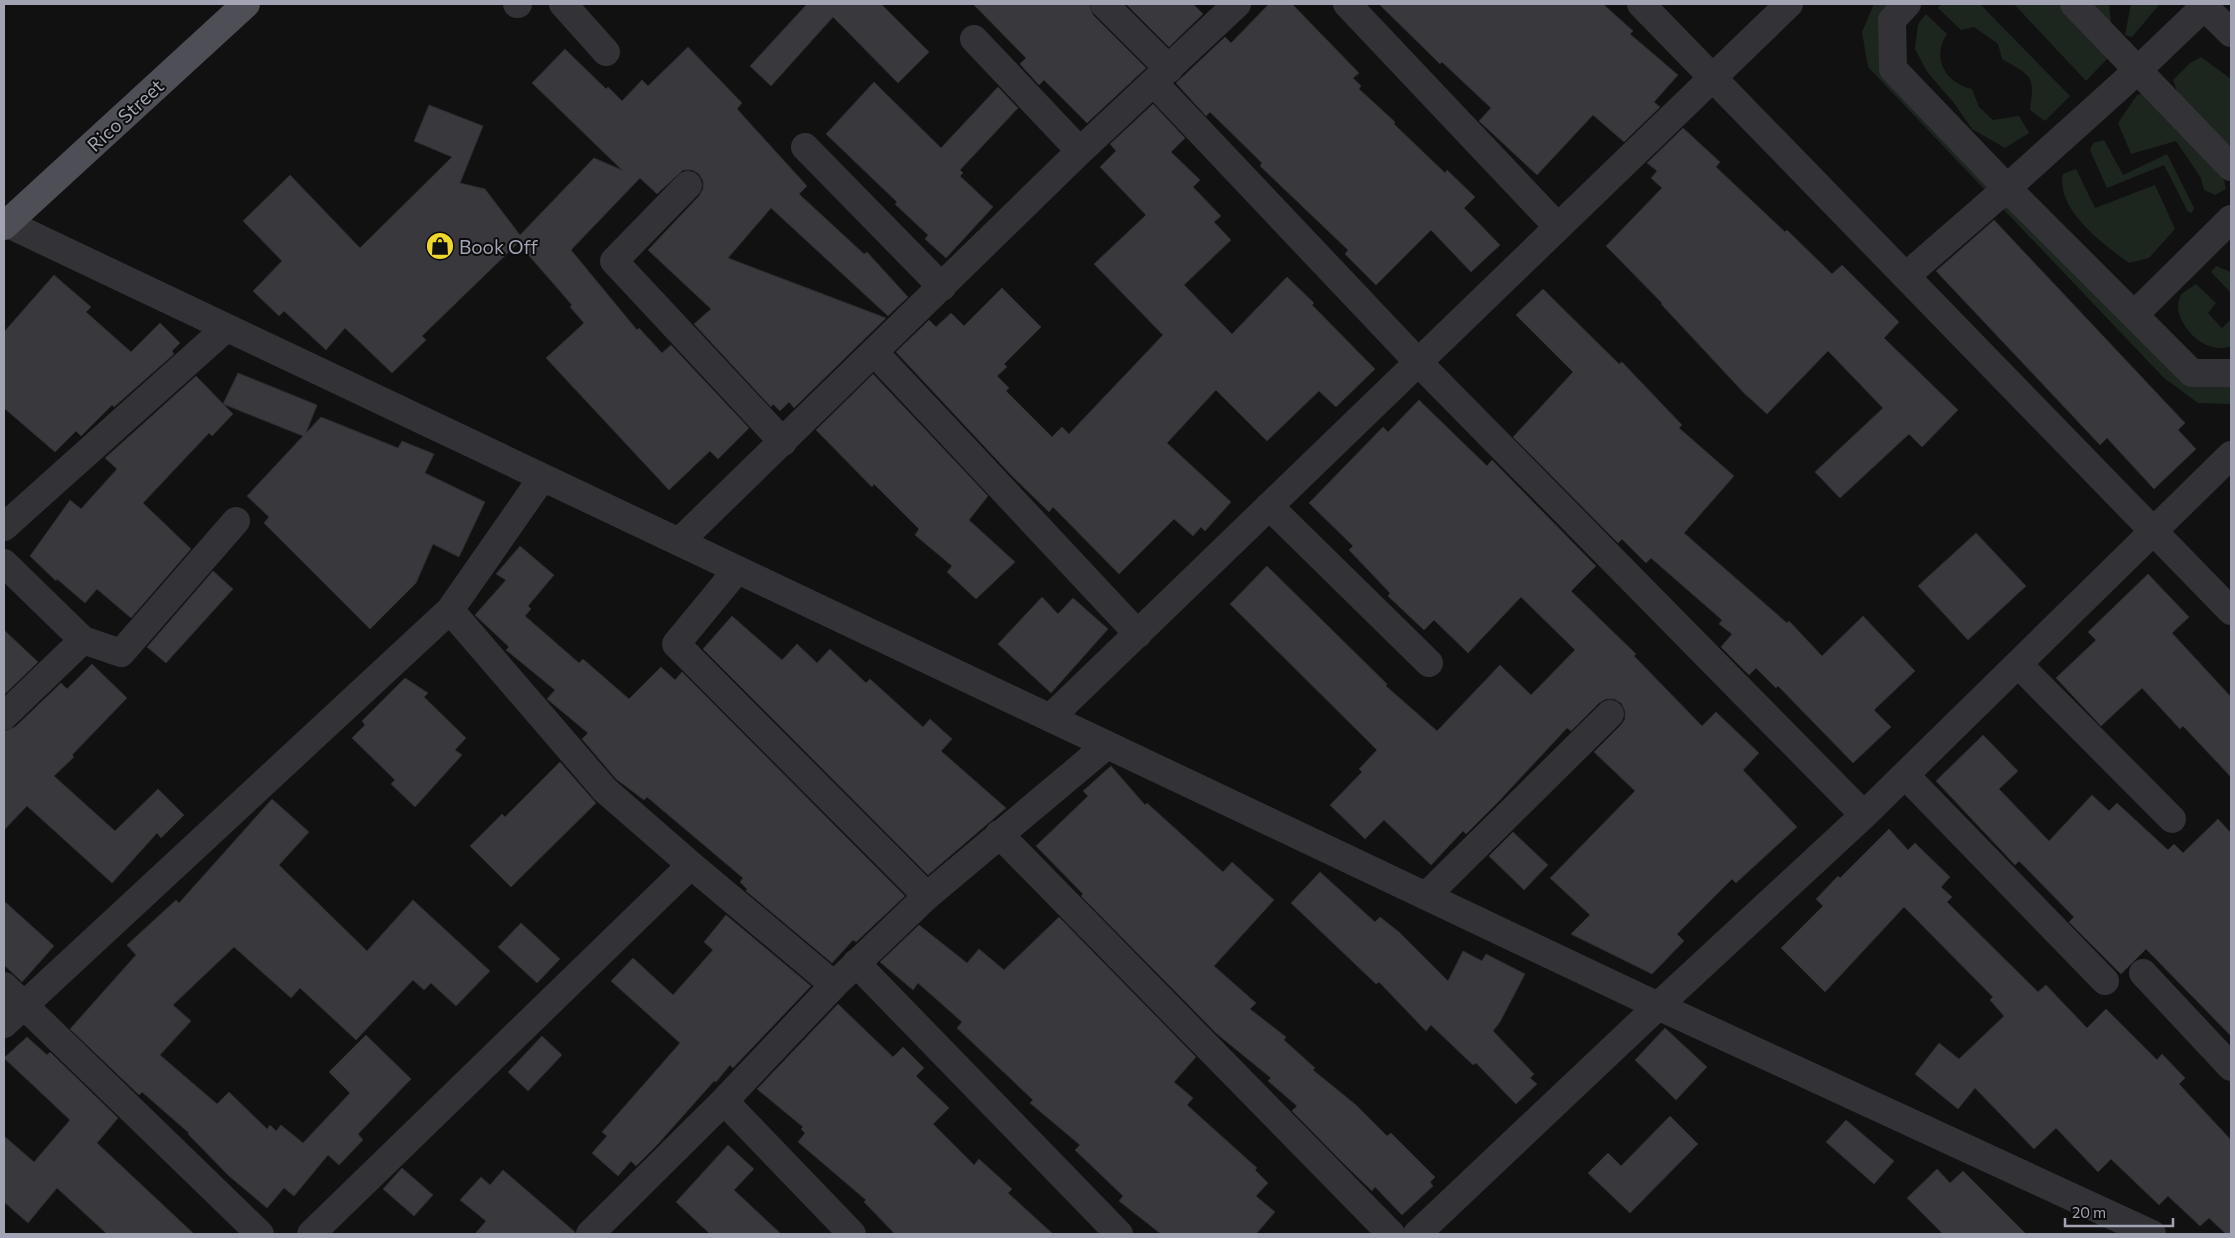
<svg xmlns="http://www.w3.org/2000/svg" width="2235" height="1238" font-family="Commissioner,sans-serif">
	<rect width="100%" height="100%" fill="#111112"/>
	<!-- green -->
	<path fill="#1d251f" d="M1874,4h33l-14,66 299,303 39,6v25l-33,-1 -34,-25 -296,-311 -6,-35z
		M1942,4h38l90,92 -25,25 -15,-11c5,-36 2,-33 -28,-51l-4,-15 -24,-17 -13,3 -23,-22z
		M2014,4h44l51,53 -23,24z
		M2085,4h24l2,18 -6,4z
		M2131,4l28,1 -27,32 -7,-2z
		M1926,14l21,20c-16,23 -2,49 25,55l7,18 14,13 26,-4 10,17 -24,15 -33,-19 -18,-26 -26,-30 -13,-24 3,-25z
		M2201,57l30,22v68l-53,-53 -5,-14 17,-17z
		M2146,93l77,82 3,14 -11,6 -11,-5 -3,-12 -25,-37 -45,13 -13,-31 19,-28z
		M2104,140l19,35 44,-21 27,54 -2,5 -4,-1 -24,-47 -57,23 -17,-38 3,-7z
		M2076,169l19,39 60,-23 20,44 -26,29 -20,5c-25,-18 -74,-54 -66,-89z
		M2216,266l15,6v21l-20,-21z
		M2196,284l20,19 -8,10 14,15 9,-9v27c-23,9 -49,-14 -53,-37 -1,-4 2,-10 3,-15z"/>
	<!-- building -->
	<path fill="#38383d" stroke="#2c2b2e" d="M807,4h74l48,48 -31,31 -65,-66 -62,69 -21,-20z
		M973,4h116l4,11 53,53 -59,55 -43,-43 -5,5 -19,-21 6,-6z
		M1126,4h67l10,10 -34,33z
		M1269,4h23l67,69 -6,5 8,8 -2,3 36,33 -1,2 51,49 2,-3 28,27 -11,11 36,37 -29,27 -40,-42 -55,55 -31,-31 3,-4 -88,-84 2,-3 -52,-51 -4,4 -30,-33 49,-46 6,6z
		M1379,4h224l30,27 -3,3 48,41 -24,27 6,5 -36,35 -31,-27 -56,60 -58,-54 12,-13 -49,-46 -2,2z
		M688,47l54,56 -5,6 70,77 -8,8 65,60 3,-2 41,45 -20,19 -117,-108 -43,50 158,60 -92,90 -5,-6 -9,9 -7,-7 -2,3 -77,-83 17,-15 -63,-59 51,-54 4,-7v-8l-4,-7 -7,-4h-9l-26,24 -17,-16 -69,72 66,80 2,-2 23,25 9,-8 78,83 -31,31 -8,-8 -41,39 -123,-132 38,-35 -14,-16 2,-2 -54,-62 -96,93 4,4 -34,33 -47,-45 -19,22 -42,-39 -5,5 -26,-25 29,-30 -39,-40 47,-46 70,73 92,-91 -38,-16 15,-36 54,21 -23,57 25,6 35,46 74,-77 28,12 -90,-87 33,-34 41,40 2,-2 14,14 20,-21 6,6z
		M874,82l67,66 57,-61 20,21 -58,62 3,3 -3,3 33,31 -47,51 -21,-19 3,-4 -33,-31 2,-2 -71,-68z
		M1153,104l32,34 -14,14 29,28 -7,7 28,29 -7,6 17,18 -47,45 48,49 55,-57 27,26 -2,2 63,64 -39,38 -17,-16 -52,50 -51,-51 -49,53 64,59 -26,29 -4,-4 -8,9 -19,-17 -55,55 -66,-67 -4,5 -38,-37 -115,-123 33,-32 7,7 15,-14 13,13 38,-38 39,39 -37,37 3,3 -10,9 12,12 -3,3 46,46 10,-10 7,7 94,-99 -69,-71 52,-49 -46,-48 16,-16 -6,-7z
		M1683,128l37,34 -4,5 69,65 2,-2 45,44 10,-9 57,57 -15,16 74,72 -36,37 -13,-13 -69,64 -25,-26 68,-64 -55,-57 -61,63 -23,-21 -83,-89 1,-1 -56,-57 56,-58 -11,-10 6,-7 -10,-8z
		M1994,220l191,203 -7,7 18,19 -42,40 -47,-51 -7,7 -164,-174z
		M54,275l37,32 -5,5 45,40 29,-29 20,20 -8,8 2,3 -60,53 -2,-2 -31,31 -5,-5 -21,21 -51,-44v-76z
		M1543,289l76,75 3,-2 60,63 -3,3 55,48 -50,57 103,90 2,-2 33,35 41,-40 52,55 -41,39 17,17 -38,36 -75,-77 -2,2 -20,-20 -7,7 -28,-28 11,-13 -13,-10 3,-4 -71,-62 -5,5 -24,-24 -4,4 -105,-106 60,-65 -57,-57z
		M238,373l79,32 -11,28 15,-16 77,31 4,-7 32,13 -9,19 60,29 -26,55 -26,-13 -17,39 -46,46 -106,-106 5,-6 -22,-21 56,-60 -80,-32z
		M873,374l115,122 -19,24 46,42 -39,37 -29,-27 5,-6 -37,-31 4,-6 -45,-45 -2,3 -56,-57z
		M196,376l37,38 -21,22 -3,-3 -66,70 48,46 -60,69 -34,-29 -12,14 -28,-24 -1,2 -26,-25 40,-56 11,9 36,-40 -12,-11z
		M1419,400l68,66 5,-6 104,106 -25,25 65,63 -2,2 68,70 14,-14 43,41 -16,17 54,57 -61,56 -4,-4 -55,55 7,7 -32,33 -81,-40 19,-19 -40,-37 85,-87 -41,-39 27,-27 4,-6v-8l-4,-8 -7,-4h-8l-7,4 -28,28 -4,-3 -68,73 -33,33 -3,-3 -32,34 -47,-45 -19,19 -35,-34 32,-33 -3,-3 18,-19 -147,-146 37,-38 120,118 -1,2 51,45 63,-66 31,30 44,-45 -54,-53 -53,56 -34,-33 -10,10 -36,-34 2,-3 -41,-43 4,-4 -44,-43 74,-76 5,5z
		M1976,533l50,53 -58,54 -50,-54z
		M520,546l34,29 -26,31 3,3 -6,7 54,47 4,-4 46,40 32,-32 14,13 7,-8 223,224 -49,46 -3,-2 -21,23 -86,-72 1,-2 -7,-7 3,-4 -96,-81 -3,3 -28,-21 -34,-40 6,-6 -41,-34 8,-9 -49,-40 3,-3 -34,-32 31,-35 -10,-6z
		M213,571l20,18 -67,74 -19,-16z
		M2148,574l41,43 -17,16 59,64v80l-48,-51 -3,3 -38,-41 -41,38 -45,-48 40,-38 -8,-8z
		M1042,597l16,17 15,-16 35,31 -57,64 -53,-49z
		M732,616l50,44 15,-16 20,19 13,-14 36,34 4,-4 53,48 7,-8 22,20 -11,12 65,57 -78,67 -225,-226z
		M4,630l34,32 -34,33z
		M92,664l35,34 -55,57 2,2 -20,19 61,55 43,-42 26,26 -23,23 -4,-5 -45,50 -85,-77 -23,24v-99l11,-4 46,-44 6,6z
		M405,678l23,15 -4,4 42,41 -11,12 7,5 -47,52 -24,-23 4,-4 -43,-42 13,-13 -3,-4z
		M1983,735l35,36 -19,18 50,52 43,-46 17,16 8,-8 51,47 6,-6 9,9 35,-34 13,14v203l-85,-87 -25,25 -52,-52 5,-5 -55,-56 -4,4 -79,-84z
		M560,762l36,41 -85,84 -41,-41 32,-32 3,3z
		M1111,766l34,39 2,-2 76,69 9,-10 42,38 -60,66 42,37 -6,6 36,28 -2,3 31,28 -2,2 43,35 31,31 4,-3 44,44 -5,5 3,4 -31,29 -27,-28 -3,4 -28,-27 -52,-53 5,-5 -29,-25 3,-3 -54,-44 -136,-138 2,-2 -47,-48 52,-50 -5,-5z
		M272,799l37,33 -30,33 88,86 46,-51 77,71 -34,35 -25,-23 -7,7 -11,-10 -57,60 -56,-52 -9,10 -57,-51 -61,58 18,16 -31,34 57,49 12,-12 38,37 3,-4 6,6 5,-6 22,18 47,-50 -21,-21 37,-37 45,44 -53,55 5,6 -24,25 -11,-10 -34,41 -10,-8 -17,20 -38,-32 -41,-42 1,-1 -47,-41 -3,3 -69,-66 66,-74 -9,-10 49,-45 3,3z
		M1889,829l19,21 7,-7 35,34 -9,10 11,10 -5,5 91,90 8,-7 41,43 19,-19 51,51 5,-6 23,24 -6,6 52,56v94h-5l-17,-16 -9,8 -32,-30 -9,9 -48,-46 -13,13 -42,-44 -22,21 -59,-61 -17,21 -43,-35 24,-31 20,16 45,-43 -14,-16 3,-3 -89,-90 -79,85 -44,-44 42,-42 -7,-7 22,-23 2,2z
		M1513,832l35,33 -24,25 -35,-34z
		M1320,872l55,50 5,-5 19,15 49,49 15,-30 19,10 4,-7 39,20 -25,48 -7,9 41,43 -4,4 7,6 -21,20 -40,-41 -3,2 -42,-40 -5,6 -47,-49 -3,2 -85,-81z
		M4,901l50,45 -32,36 -18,-17z
		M726,915l85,71 -78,82 -3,-3 -14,17 -2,-1 -56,63 -22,22 -5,-5 -13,15 -26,-23 15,-17 -5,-4 78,-89 -69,-62 22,-23 40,37 40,-45 -9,-8z
		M1059,917l137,140 -22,25 19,16 -6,7 70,63 -2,2 13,13 -12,13 19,16 -19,22h-95l-42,-33 4,-5 -48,-46 5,-5 -50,-42 3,-3 -76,-72 5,-6 -44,-39 -5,7 -33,-28 39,-37 48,38 12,-14 25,21z
		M521,923l39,36 -23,24 -39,-36z
		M838,1004l55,53 10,-10 21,21 -8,8 33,32 -16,16 41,41 5,-6 33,30 -4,4 45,41h-158l-31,-32 2,-2 -68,-58 7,-9 -4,-4 2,-2 -46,-38z
		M1665,1028l42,39 -31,33 -41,-40z
		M542,1036l20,19 -34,36 -20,-19z
		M27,1037l20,18 3,-3 68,66 -21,25 97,91h-87l-50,-46 -29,35 -24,-21v-66l30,26 36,-42 -66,-62z
		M1670,1116l28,28 -68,69 -42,-40 20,-20 13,13z
		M1846,1120l48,41 -20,23 -48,-42z
		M728,1145l26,24 -20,21 47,44h-71l-34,-32z
		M402,1168l31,27 -19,21 -31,-27z
		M1937,1169l13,14 13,-12 63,63h-83l-36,-36z
		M503,1170l72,62v2h-100l11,-13 -26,-21 21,-23 9,8z"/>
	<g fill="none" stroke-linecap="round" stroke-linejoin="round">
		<!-- minor -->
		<path stroke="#323237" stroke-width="28" d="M517,4h1
			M563,4l43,48
			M1104,4l65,65
			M1347,4l211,223
			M1641,4l590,607
			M1907,4l-15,16 1,49 114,119 132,-119 68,-65
			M2074,4l157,163
			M2202,4l29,29
			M974,39l106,112
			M1154,83l264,279 446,453
			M805,147l137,140
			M688,185l-74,76 169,181
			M4,222l1654,784 494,228
			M1906,276l101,-88 185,185h39
			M2134,315l97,-96
			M875,353l263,281
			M1269,506l160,157
			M4,527l222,-199
			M679,542l401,-391 157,-147
			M4,563l79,77 -79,76
			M737,570l-61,74 251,252
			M450,610l155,180 86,75 143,120
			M83,640l38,13 115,-132
			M2018,664l154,155
			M1050,718l739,-714
			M1905,775l200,206
			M999,834l392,400
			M1426,896l184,-182
			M856,963l263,271
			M2143,973l88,94
			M4,986l256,248
			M4,1024l446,-414 92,-132
			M724,1101l128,133
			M311,1234l380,-369
			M590,1234l134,-133 110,-116 93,-89 180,-151
			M1417,1234l241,-228 206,-191 367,-360"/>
		<!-- major -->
		<path stroke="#4e4e56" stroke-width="28" d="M4,226l242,-222"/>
	</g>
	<!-- icons -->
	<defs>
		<symbol id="shop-disc" viewBox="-11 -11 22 22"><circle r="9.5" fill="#f0d82b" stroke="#0c0c0d"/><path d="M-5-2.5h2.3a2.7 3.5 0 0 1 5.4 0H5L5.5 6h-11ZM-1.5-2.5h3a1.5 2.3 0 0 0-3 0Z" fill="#111"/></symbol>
	</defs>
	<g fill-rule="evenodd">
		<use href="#shop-disc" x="424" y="230" width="32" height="32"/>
	</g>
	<g text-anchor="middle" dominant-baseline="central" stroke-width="4" stroke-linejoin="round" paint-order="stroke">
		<!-- street labels -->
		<g font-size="19" fill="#a2a4b3" stroke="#0c0c0d">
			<text transform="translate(125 115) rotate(-43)">Rico Street</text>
		</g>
		<!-- poi labels -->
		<g font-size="19" fill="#a2a4b3" stroke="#0c0c0d" text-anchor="start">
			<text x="459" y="246">Book Off</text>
		</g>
	</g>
	<!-- border -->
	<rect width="2235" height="1238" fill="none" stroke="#a2a4b3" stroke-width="10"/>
	<!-- scale -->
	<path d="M2065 1218v8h108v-8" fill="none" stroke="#a2a4b3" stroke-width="2.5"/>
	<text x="2072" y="1218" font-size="15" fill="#a2a4b3" stroke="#0c0c0d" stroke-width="4" paint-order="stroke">20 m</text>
</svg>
